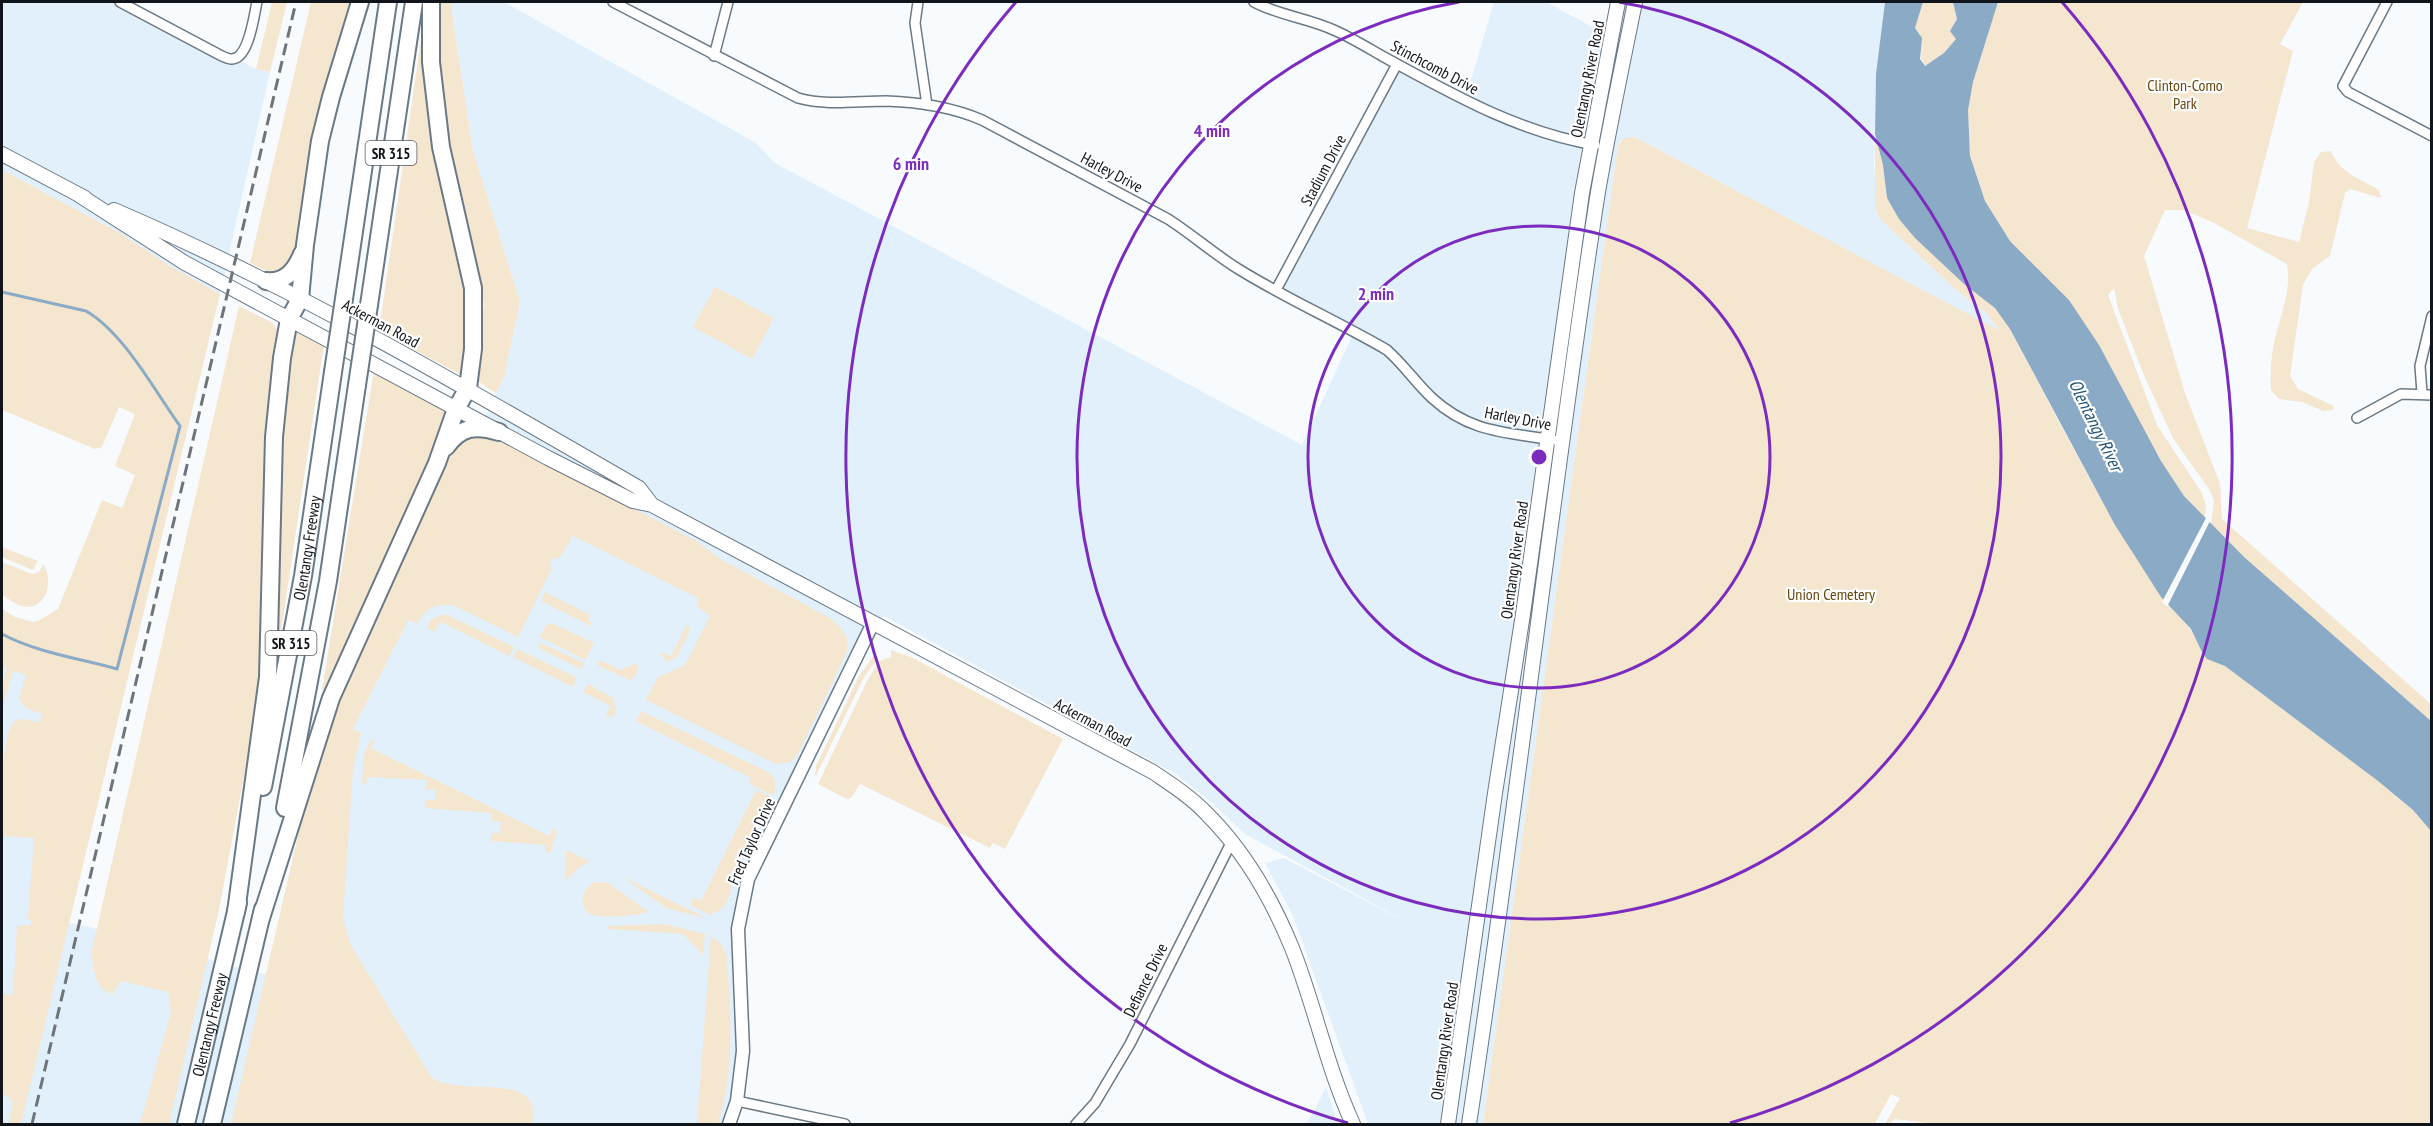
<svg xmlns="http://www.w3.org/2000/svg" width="2433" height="1126" font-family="'PT Sans Narrow',sans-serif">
	<rect width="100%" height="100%" fill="#f7fbfe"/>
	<!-- built -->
	<path fill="#e2f0fc" d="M2,2h126l128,67 14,3 -50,222 -50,-28 -50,-33 -118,-63z
		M452,2h52l252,141 19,20 527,282 52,-113 -78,-42 121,-226 69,33 28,-95h52l71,38 8,-38h260l-9,72 -2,95 6,50 74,69 32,25 15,19 -366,-195 -14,4 -3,4 -135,979h-115l-75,-208 -28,-53 19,-5 132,69 -171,-93 -35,-33 -34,-27 -292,-158 -11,7 -131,281v107l-13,113h-727v-515l13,8 112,39 -64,266 22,4 204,55 77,-313 138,-291 16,-75 -47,-151 -21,-138z
		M1326,1087l12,37h-32l9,-15z"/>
	<!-- green -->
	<path fill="#f5e6d0" d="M272,2h15l-17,70 -14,-3z
		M311,2h41l-38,128 -20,128 -5,13 -19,2 -20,-10z
		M439,2h13v11l21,138 47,151 -16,75 -8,16 -17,-11 -3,-6 8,-72 -26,-112 -16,-83 -3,-27z
		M1923,2h30l4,17 -3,3 2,17 -12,14 -19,13c-9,-13 0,-22 -10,-38z
		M1998,2h305l-23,42 13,7 -46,177 52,14 10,-40 5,-40 7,-10 10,-1c8,22 30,28 48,39l2,8 -31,-9 -5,4 -15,63 -18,13 -9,16 -13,91 8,13 36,17 -1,4 -10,1 -21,-9 -23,-3 -8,-9c-1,-16 0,-32 3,-47 6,-26 18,-53 13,-79l-73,-41 -30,-13h-19l-21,46 41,137 35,91 2,35 209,185v17l-187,-163 -33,-33 3,-25 -5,-11 -35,-49 -29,-62 -27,-69 -4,-21 -6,7 49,130 45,68 4,12 -1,14 -21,-23 -23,-35 -92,-161 -59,-59 -25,-40 -15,-45 -2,-46 5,-28z
		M422,32h4l38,246 4,59 -6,35 -2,2 -81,-43z
		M1875,134l8,31 4,33 12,21 65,65 32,24 14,21c46,86 89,173 142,254 11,17 27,30 38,46 16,23 4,25 35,37l153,115 35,29 18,21v293h-495l-42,-5 -4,5h-5l15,-26 -9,-4 -16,30h-392l135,-979 7,-7 10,-1 365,194 -14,-18 -32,-25 -74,-69 -5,-11z
		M2,170l118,63 50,33 50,28 -199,830h-13l5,-21 -5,-7 -6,-2v-100l11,1 4,-70h14v-5h-5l2,-5 6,-77 -32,-2c-1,-23 -2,-105 14,-116 8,-3 16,1 23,3l3,-9 -15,-5 -8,-10 7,-24 -13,-4 -11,38v-23l5,-17 -5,-2v-58l13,8 18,5 7,-2 18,-11 44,-109 20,8 13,-33 -20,-9 20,-52 -16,-7 -17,40 -7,2 -93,-39z
		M715,287l59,31 -22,41 -59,-32z
		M239,306l34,17 7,12v12l-12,47 -5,260 -7,58 -37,198 -50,214h-29l31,-112 -3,-20 -47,-11 -8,13c-19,-4 -18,-23 -22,-40z
		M302,332l22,12 -45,301 -3,-1 3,-201 13,-105 4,-5z
		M374,370l75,41 2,5 -126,274h-3z
		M462,434l35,4 12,5 187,98 26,19 106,57c14,10 23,18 18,37l-49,102 -6,6 -15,2 -130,-64 12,-23 27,-12 25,-49 -12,-8v-10l-125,-62 -14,23 -5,-2 -5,9 3,2 -34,69 -63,-31c-19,-3 -29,1 -38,18l-9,-4 -55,109 8,4 -8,36 -10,148 7,27 82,134c24,16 84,0 98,23 4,7 3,16 2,23h-301l73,-314 26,-89 122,-276z
		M2,547l36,14 -5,9 -31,-13z
		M2,562l30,12 7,-2 4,-8c10,13 6,43 -16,43 -8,0 -18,-8 -25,-12z
		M545,592l45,23 -2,6 4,2 -1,3 -50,-25z
		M445,614l69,33 -5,9 -68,-34 -7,10 -7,-4 4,-9z
		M547,624h7l40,19 -9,17 -43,-22 -2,-2z
		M687,624l3,5 -1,4 -13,25 -11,5 1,-4 -7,-4 5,-2 7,3z
		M539,642l45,21 -3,6 -41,-20z
		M517,649l60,29 -4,9 -60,-30z
		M891,650l22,8 150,81 -58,110 -12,-6 -3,5 -130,-64 -9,14 -4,1 -29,-15 50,-105 11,-18 12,-4z
		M875,654l3,4 -14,19 -49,101 1,-12 43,-90z
		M600,660l20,10 14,-6 3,1 1,6 -7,10 -34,-16z
		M588,684l25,14 3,11 -2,8 -9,-1 6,-10 -28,-14z
		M641,711l129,62 5,7v14l-2,-1 -1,2 -23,-11 2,-6 -115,-57z
		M375,740l-4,8 178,88 4,-8 4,4 -6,19 -6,2v-8l-54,-4v-8h9l1,-11 -9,-1v-8l-67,-5 1,-8h9l1,-10 -10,-1 1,-9 -60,-3 -1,9 -4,-4 2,-28 6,-13z
		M756,790l15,7 -29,58 -15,47 -7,8 -10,5 -20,-10 4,-8 7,4z
		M566,850l24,11 -13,8 -12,12z
		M621,876l83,41 1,1 -39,-10z
		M595,882l13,1 41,29c-12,3 -40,6 -52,4 -20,-3 -18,-27 -2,-34z
		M665,924l40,10 -2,21 -20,-21 -75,-5v-3z
		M711,936l11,9 5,12c4,57 8,112 -9,167h-21z"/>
	<!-- water -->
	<path fill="#8aaac5" d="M1885,2h38l-8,26 7,10 -2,21 5,7 19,-13 12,-14 -6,-8 7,-12 -4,-17h45l-25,80 -5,28 2,46 15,45 25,40 59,59 30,45 62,116 23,35 60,61 187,164v110l-18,-21 -35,-29 -153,-115 -18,-7 -5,-7 -11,-23 -30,-32 -46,-72 -105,-196 -15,-21 -31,-24 -49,-46 -16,-19 -12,-21 -4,-33 -8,-31 1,-60z"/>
	<!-- pier -->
	<path fill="#f7fbfe" d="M2206,518l4,3 -43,86 -5,-5z"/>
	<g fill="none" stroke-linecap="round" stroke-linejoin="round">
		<!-- stream -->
		<path stroke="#8aaac5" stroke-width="3" d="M2,292l84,19c38,22 68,79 94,115l-63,243c-39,-11 -79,-16 -115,-35"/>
		<defs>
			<path id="minor" d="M120,2l98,52c4,2 9,5 13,5 18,1 23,-44 26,-57
				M613,2l185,96c29,8 58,3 88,3 32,1 66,6 96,19l186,99c25,16 47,36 72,51 47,29 99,52 147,80 17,15 29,33 45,48 38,35 74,34 121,42
				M918,2l-3,21 12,82
				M1254,2c26,14 55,16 82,29 16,7 32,17 48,26 68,37 134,75 211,88
				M2387,2l-44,84 5,6 84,44
				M714,56l14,-54
				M1276,290l121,-226
				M2422,393l-2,-27 12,-50
				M2357,418l44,-24 31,1
				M737,1101l108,23
				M1076,1124l19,-21 35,-59 101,-201"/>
			<path id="tertiary" d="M729,1124l8,-23 6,-50 -5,-122 10,-50 125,-256"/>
			<path id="secondary" d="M2,154l83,44
				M79,195l106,68 76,41 287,154 85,43 19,4 501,267c19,13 38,25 54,42 37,37 65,85 85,134 23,58 35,120 61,176
				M114,210c182,78 354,179 525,278l13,17
				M1448,1124l47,-331 28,-179 59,-421 36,-191
				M1469,1124c47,-308 81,-618 128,-926 11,-66 25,-131 38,-196"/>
			<g id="motorway">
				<path d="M266,281c19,2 29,-10 36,-27"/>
				<path d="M345,292l43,-290"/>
				<path d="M369,305l45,-303"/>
				<path d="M446,447c15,-21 30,-22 53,-15"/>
				<path id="s1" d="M263,787l40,-211 30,-204"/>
				<path d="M285,808l43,-227 29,-196"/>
				<path d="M236,912l32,-235 6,-240 8,-79 7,-39 11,-20 5,-54 15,-104 11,-44 29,-95"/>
				<path d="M261,918l70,-220 106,-235 19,-54 12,-21 5,-39v-61l-32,-141 -10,-85v-60"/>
				<path id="s2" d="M186,1124l52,-221"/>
				<path d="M212,1124l51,-215"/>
			</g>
		</defs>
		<!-- minor casing -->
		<use href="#minor" stroke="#697986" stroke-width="12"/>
		<!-- tertiary casing -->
		<use href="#tertiary" stroke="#697986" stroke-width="15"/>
		<!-- secondary casing -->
		<use href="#secondary" stroke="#697986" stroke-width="16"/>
		<!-- motorway casing -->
		<use href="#motorway" stroke="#697986" stroke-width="20"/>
		<!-- minor -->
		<use href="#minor" stroke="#fff" stroke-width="9"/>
		<!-- tertiary -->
		<use href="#tertiary" stroke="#fff" stroke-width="12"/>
		<!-- secondary -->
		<use href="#secondary" stroke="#fff" stroke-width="14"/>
		<!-- motorway -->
		<use href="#motorway" stroke="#fff" stroke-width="16"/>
		<!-- rail -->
		<path stroke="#6f7478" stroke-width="3" stroke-dasharray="12 6" stroke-linecap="butt" d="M32,1124l264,-1122"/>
		<defs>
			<path id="motorway-bridge" d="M333,372l12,-80
				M357,385l12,-80"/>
		</defs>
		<!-- motorway-bridge casing -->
		<use href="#motorway-bridge" stroke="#697986" stroke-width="20" stroke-linecap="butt"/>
		<!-- motorway-bridge -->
		<use href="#motorway-bridge" stroke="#fff" stroke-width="16"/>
	</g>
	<!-- distance rings -->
	<g fill="none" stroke="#7b2cbf" stroke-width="3">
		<circle cx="1539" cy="457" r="231"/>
		<path d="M1619 2A462 462 0 1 1 1459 2"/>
		<path d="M1348 1123A693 693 0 0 1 1016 2M2062 2A693 693 0 0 1 1730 1123"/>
	</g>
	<g text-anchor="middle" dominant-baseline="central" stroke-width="4.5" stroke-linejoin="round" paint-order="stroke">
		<!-- shield labels -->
		<g fill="#fff" stroke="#575b5f" stroke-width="1.5">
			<rect x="365.5" y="141" width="51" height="24" rx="4.5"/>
			<rect x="265.5" y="631" width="51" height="24" rx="4.5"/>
		</g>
		<g font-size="15" font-weight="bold" fill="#0f151a">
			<text x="391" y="153">SR 315</text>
			<text x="291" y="643">SR 315</text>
		</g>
		<!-- street labels -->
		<g font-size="16" fill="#0f151a" stroke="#fff">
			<text transform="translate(1435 67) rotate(28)">Stinchcomb Drive</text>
			<text transform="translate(1587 79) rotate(-79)">Olentangy River Road</text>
			<text transform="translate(1323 170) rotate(-62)">Stadium Drive</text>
			<text transform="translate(1112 172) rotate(28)">Harley Drive</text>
			<text transform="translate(381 323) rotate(28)">Ackerman Road</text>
			<text transform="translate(1518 418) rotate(11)">Harley Drive</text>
			<text stroke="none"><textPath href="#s1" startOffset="243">Olentangy Freeway</textPath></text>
			<text transform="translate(1514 560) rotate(-82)">Olentangy River Road</text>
			<text transform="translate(1093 722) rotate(28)">Ackerman Road</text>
			<text transform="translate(751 841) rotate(-66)">Fred Taylor Drive</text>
			<text transform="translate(1145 980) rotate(-64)">Defiance Drive</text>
			<text stroke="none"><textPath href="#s2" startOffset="102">Olentangy Freeway</textPath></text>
			<text transform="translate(1444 1041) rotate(-82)">Olentangy River Road</text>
		</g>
		<!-- park labels -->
		<g font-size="16" fill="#66460a" stroke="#fff">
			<text x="2185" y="85">Clinton-Como<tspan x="2185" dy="18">Park</tspan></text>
			<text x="1831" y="594">Union Cemetery</text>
		</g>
		<!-- water labels -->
		<g font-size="18" font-style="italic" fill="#205379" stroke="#fff">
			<text transform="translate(2096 425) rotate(64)">Olentangy River</text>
		</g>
	</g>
	<circle cx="1539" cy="457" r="9" fill="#7b2cbf" stroke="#fff" stroke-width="3"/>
	<g font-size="18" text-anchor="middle" font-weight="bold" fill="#7b2cbf" stroke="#fff" stroke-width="4.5" stroke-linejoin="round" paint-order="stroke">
		<text x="1212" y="137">4 min</text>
		<text x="911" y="170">6 min</text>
		<text x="1376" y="300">2 min</text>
	</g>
	<!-- border -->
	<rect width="2433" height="1126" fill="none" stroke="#0f151a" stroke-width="6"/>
</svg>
